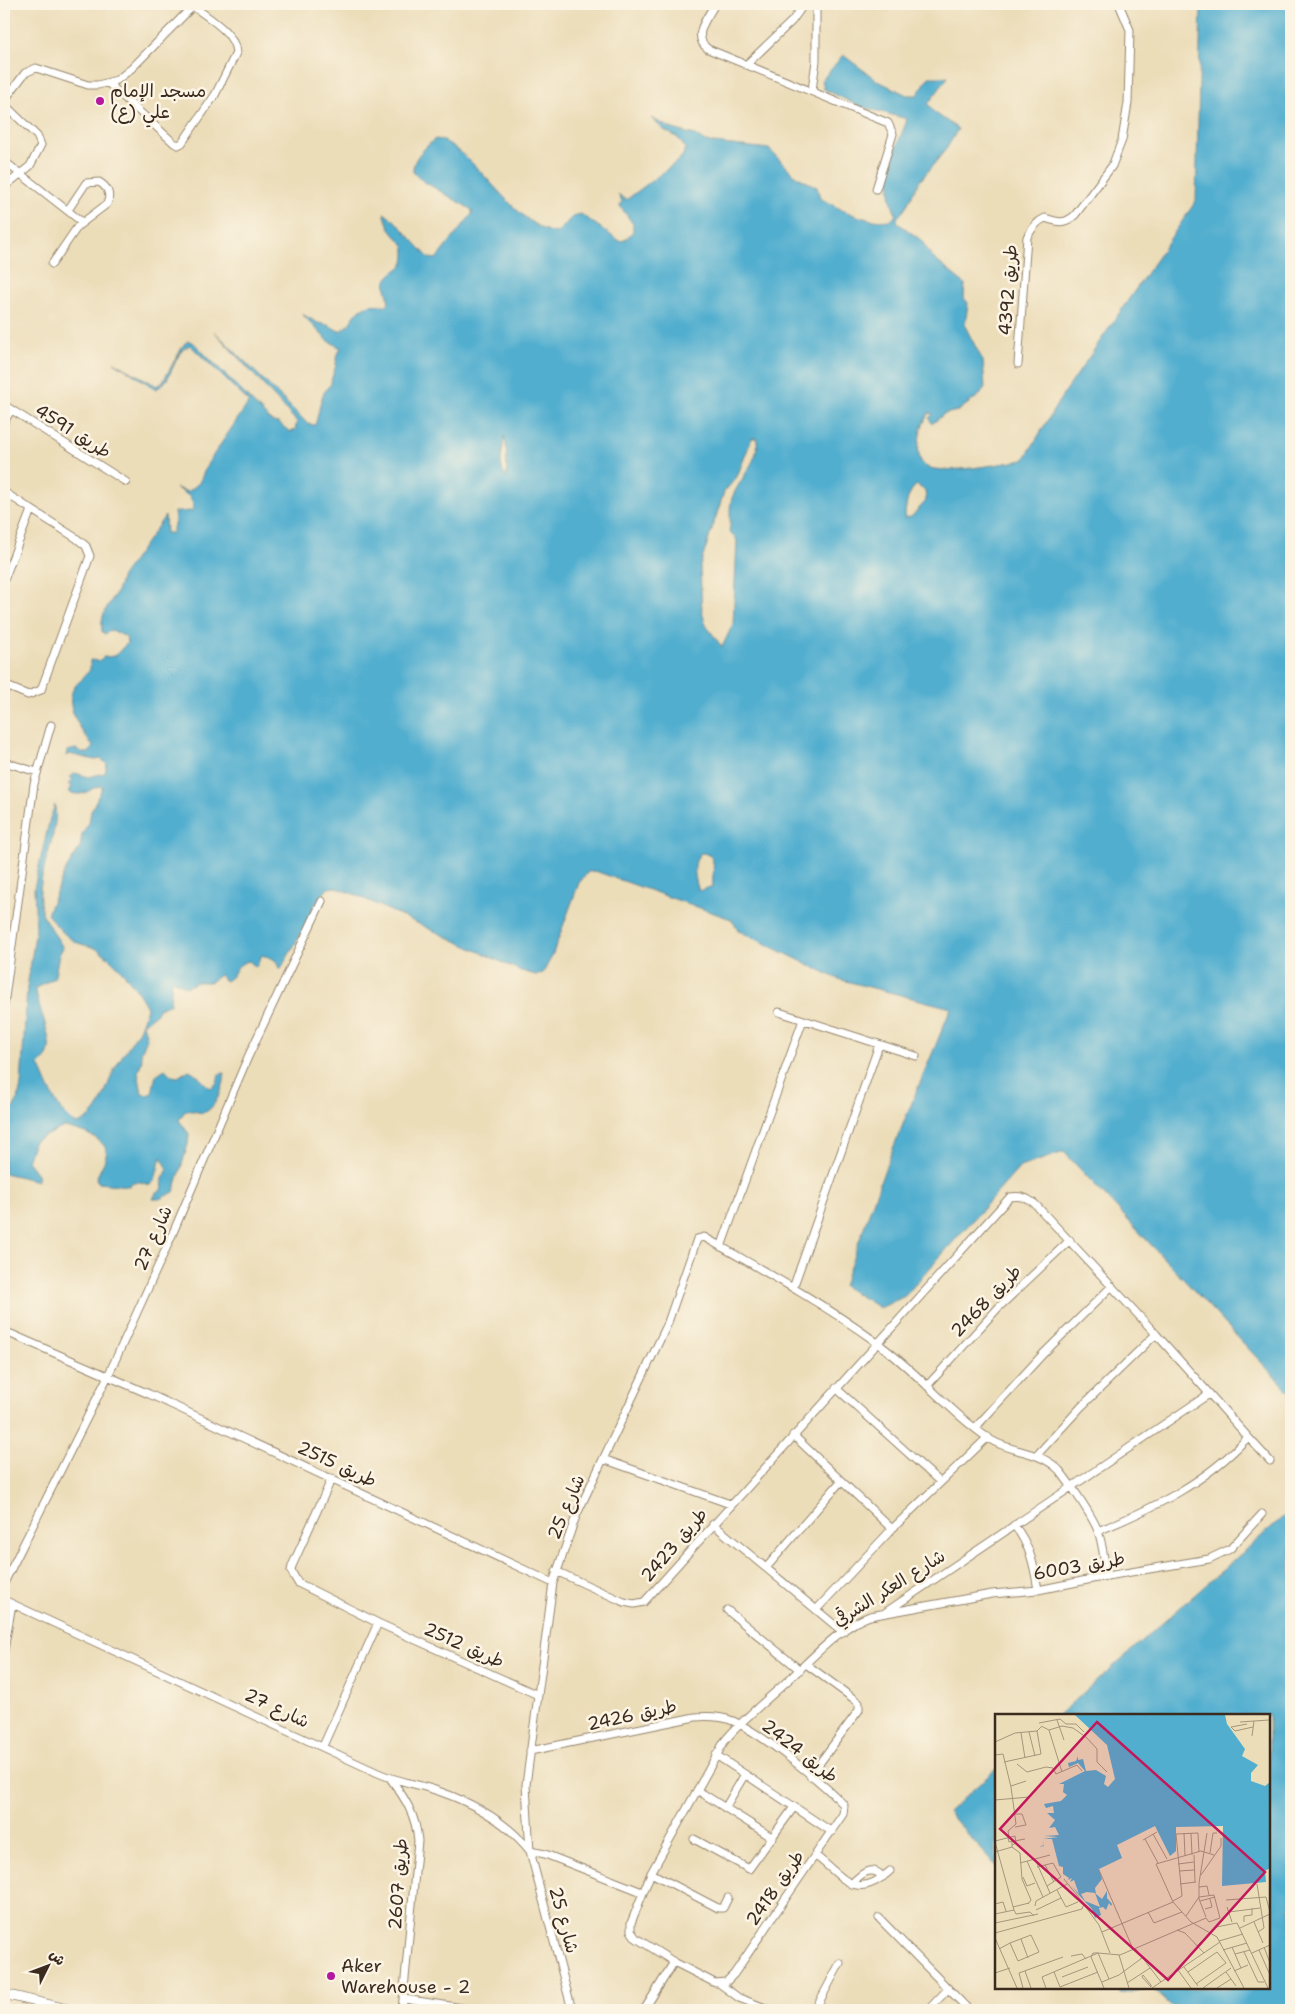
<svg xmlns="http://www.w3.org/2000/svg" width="1295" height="2014" font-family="'Shantell Sans','Playpen Sans Arabic',sans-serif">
	<rect width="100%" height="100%" fill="#fcf5e5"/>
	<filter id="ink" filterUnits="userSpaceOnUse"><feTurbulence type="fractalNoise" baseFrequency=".02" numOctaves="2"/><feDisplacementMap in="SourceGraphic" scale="10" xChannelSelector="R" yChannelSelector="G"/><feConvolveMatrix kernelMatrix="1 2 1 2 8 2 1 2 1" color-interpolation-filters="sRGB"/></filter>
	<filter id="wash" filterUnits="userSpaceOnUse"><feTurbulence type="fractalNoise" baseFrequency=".0096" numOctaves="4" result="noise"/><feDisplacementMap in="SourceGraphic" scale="20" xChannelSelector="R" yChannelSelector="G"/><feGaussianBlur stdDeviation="1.12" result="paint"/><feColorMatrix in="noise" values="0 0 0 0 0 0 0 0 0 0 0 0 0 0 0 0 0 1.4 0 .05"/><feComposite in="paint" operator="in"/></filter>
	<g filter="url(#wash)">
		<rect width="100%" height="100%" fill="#ecddb9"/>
		<!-- water -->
		<path fill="#51aecf" stroke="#466c76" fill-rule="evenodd" d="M1201,4h90v1390l-227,-242 -44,15 -115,129 -25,12 -37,-22 44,-123 64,-155 -113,-29 -99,-48 -8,-12 -136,-48 -7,1 -9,11 -27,73 -9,17 -7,2 -15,-4 -165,-76 -21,-8 -7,1 -15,19 -4,13 -29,50 -5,-10 -13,-5 -6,12 -7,-6c-17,4 -11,15 -24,20l-5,-6 -10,7h-13l-10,5 -15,-7 -2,24 -12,4 -1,5 -14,11 4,14 -6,15 1,7 -4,12 4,21 5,2 5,-2 4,-18 9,-6 7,7 6,1 11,-7c10,4 13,13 22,18l6,-5 2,-9 5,-1c3,9 -9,36 -19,39 -7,2 -13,-3 -20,-1l-6,9 10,14 -1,10 -14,48 -15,7h-6l3,-6 7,-4 -1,-8 6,-12 -7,-12 -6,23 -5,5c-9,-2 -15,-7 -21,1l-30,-3 -3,-4c3,-8 8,-15 10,-23 5,-17 -30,-27 -42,-29l-30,14 -7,20 10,13 1,7 -34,-8v-48l14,-26 3,-14 6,-97 9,-60 -2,-40 16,-70 5,-13c5,35 -25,78 -12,110 5,12 14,21 20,33 -7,9 -5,19 -9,30l-18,10c0,17 20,54 11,68 -2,3 -6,6 -8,9 10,20 17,48 38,59 24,-7 28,-35 37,-54 7,-14 17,-26 25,-40 3,-6 5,-15 8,-22 -7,-16 -32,-48 -47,-57 -7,-5 -14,-5 -22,-8 -12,-5 -23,-19 -31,-29l18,-43 15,-24 2,-13 7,-11 2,-12 12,-25c-14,0 -16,13 -34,6l3,-6 -4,-2 5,-4 -3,-3 5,-4 13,4 17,-4 2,-9 -6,-5 -6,1 -26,-6 -3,2 1,-5 9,-2 8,4h5l4,-7c-13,-17 -35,-47 -13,-65 5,-4 4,-7 10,-11v-10l9,1 5,-4 11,-1 12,-13 -1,-6 -14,-7 -7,4 -3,-2c-3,-26 16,-32 19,-54l44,-62 1,17h6l3,-12 -1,-9 18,-1c5,-12 -7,-18 -16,-23l12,4 11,-9 9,-20 41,-61 -59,-57c-18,7 -16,37 -34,44l-42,-27 43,24 5,-3 22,-39 4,-3 5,1 79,80 7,1 11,9 5,-2 2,-8 -83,-91 94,93 7,1c5,-13 4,-32 16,-41 0,-9 7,-18 5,-26l5,-10 -14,-8 -25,-26 16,9 10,2 11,6c12,-3 14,-19 25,-24 10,-5 15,-1 24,-2 3,-10 -7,-19 0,-28 5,-6 12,-8 16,-14 3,-22 -1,-17 -12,-31 -4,-6 -6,-13 -8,-19l12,9 33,36 7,1 36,-45v-4l-49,-29 -10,-9c-1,-14 12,-24 22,-33 32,0 82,92 122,94l16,-17 8,-2 38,27 6,-1 8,-9v-7l-13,-18 2,-5 -4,-7 8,6 52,-39 5,-6 2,-7 -7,-10 -14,-8 -13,-12 22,11 22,6 10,7 64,7 27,27 21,11 3,11c19,11 51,28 73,21l3,-5c-11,-21 -5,-47 1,-69 3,-9 8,-17 10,-26l-48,-13 -35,-17 -2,-9 21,-25 35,26 29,14h10l12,-18h19l-20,27 6,8 24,17 -11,19 -28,34 -14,27 -8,9 1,5 23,17 12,18 32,26 -1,14 4,5 -3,23 18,35 2,26 -4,7 -23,17 -14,3 -12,10 -3,-6 4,-4 -4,-1c-6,9 -9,19 -10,29 -1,8 -1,21 8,25 19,8 76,-4 97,-7l35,-59 137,-200zM504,436l2,8 1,35c-11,-16 -3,-28 -3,-43zM752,438h4c7,18 -17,41 -24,60 -4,11 0,22 -3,34l8,8 -4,84 -11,23 -16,-22 -4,-13 -2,-46 24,-74 13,-15zM917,485l8,6 1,10 -15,16 -6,1c0,-10 3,-28 12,-33zM701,853c19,0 10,22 12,33l-14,5c-4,-12 -8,-28 2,-38z
			M1291,1510v500h-115l-24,-22 -32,6 -6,-6h155v-273h-211z
			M996,1769v97l-48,-54z"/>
	</g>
	<g filter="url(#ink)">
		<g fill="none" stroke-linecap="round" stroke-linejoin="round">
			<defs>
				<path id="minor" d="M715,4c-8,14 -24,32 -7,45l180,74 5,11 -17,55
					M746,65l46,-44 12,-17
					M108,83l66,60 4,2 4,-2 33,-48 21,-42c-1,-21 -28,-35 -43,-47
					M812,90l4,-29v-57
					M4,101l21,-28 11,-5 52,17h10l19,-5 15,-12 63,-64
					M4,104l33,32 4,9 -11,21 -26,21
					M4,161l78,61
					M52,264l26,-38 29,-22c4,-9 1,-17 -8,-22l-13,1 -18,27
					M1018,364l9,-127c5,-8 9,-15 18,-19 12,4 19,7 30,-3l37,-49 10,-26 6,-37 2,-73 -11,-26
					M4,405l122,77
					M4,422l7,-12
					M4,492l72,46 10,8 4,10 -49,134 -13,5 -24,-10
					M4,580l27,-70
					M4,762l33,10
					M4,1005l30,-221 17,-59
					M779,1012l137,44
					M721,1247l82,-227
					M793,1288l86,-243
					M4,1331l145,63 404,189
					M1156,1334l92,103
					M927,1386l71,-78 72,-68
					M836,1388l104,94
					M975,1428l68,-74 69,-68
					M793,1435l99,94
					M603,1459l127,45
					M332,1478l-40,88 -1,5 7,12 80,40 160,72
					M713,1524l130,108
					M1014,1525c16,20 20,40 24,65
					M1098,1531c56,-23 109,-49 150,-94l22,24
					M766,1568l75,-87
					M556,1571l68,31 10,2 10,-2 366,-405c11,-2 17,1 25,7l121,130 -75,73 -44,48
					M4,1583l104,-207 61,-134 79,-185 74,-156
					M4,1600l374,173c20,9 42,11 63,19 34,12 67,31 89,59l15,3 97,38
					M727,1610l73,60
					M816,1610l76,-81 96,-92
					M886,1612l323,-218
					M4,1650l8,-46
					M806,1664l48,35 5,4v7l-49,66
					M323,1746l55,-123
					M530,1751l165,-34c13,-1 26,-1 38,4 28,12 89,61 111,84l-1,9 -109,160 -8,8 -11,1 -41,-21 -38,-24 -5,-7v-8l20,-50 73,-131c17,-22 41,-40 61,-59 24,-21 55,-57 85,-67l122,-22 46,-4 69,-14 102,-17 21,-10 32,-35
					M716,1755l116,77
					M390,1778c15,20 26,37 28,63l-16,169
					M697,1790l76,48
					M725,1808l20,-34
					M694,1839l55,30 45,-62
					M816,1856c29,23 40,45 74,15
					M651,1873l67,35h5l5,-10
					M851,1884c10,-10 20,-20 32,-7
					M879,1918l90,92
					M720,1984l19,14 32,12
					M404,1999l72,11
					M572,2010l-42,-159 -2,-31 -2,-35 27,-202 23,-67 91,-191 30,-86 7,-2c58,33 117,65 172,105 41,29 73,70 115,98 22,13 50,11 68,30 10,12 34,47 39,61 5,13 6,31 9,45
					M644,2010l30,-48
					M815,2010l25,-47
					M928,2010l20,-21"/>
				<path id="tertiary" d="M4,1994l67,16"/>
			</defs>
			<!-- minor casing -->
			<use href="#minor" stroke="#94846c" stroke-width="9"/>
			<!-- tertiary casing -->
			<use href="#tertiary" stroke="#94846c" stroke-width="11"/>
			<!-- minor -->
			<use href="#minor" stroke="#fff" stroke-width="7"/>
			<!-- tertiary -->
			<use href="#tertiary" stroke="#fff" stroke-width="9"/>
		</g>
	</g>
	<!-- markers -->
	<g fill="#b5179e" stroke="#fcf5e5" stroke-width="2">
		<circle cx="100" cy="101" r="5"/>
		<circle cx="331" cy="1976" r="5"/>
	</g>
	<g text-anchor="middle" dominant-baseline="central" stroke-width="5" stroke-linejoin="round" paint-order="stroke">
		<!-- poi labels -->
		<g font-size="18" fill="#3b2a1e" stroke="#fcf5e5" text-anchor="start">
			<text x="110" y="91">مسجد الإمام<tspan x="110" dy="21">علي (ع)</tspan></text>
			<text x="341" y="1966">Aker<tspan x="341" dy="21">Warehouse - 2</tspan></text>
		</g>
		<!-- street labels -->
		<g font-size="18" fill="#3b2a1e" stroke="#fcf5e5">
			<text transform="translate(1008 290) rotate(-86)">طريق 4392</text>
			<text transform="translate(73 431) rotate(32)">طريق 4591</text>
			<text transform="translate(153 1238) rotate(-66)">شارع 27</text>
			<text transform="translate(986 1301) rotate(-46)">طريق 2468</text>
			<text transform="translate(337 1464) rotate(25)">طريق 2515</text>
			<text transform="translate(566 1507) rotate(-67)">شارع 25</text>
			<text transform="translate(674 1545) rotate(-49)">طريق 2423</text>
			<text transform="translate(1079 1566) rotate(-10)">طريق 6003</text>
			<text transform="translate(889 1588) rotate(-32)">شارع العكر الشرقي</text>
			<text transform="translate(464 1645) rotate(24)">طريق 2512</text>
			<text transform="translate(277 1708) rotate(25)">شارع 27</text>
			<text transform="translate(632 1715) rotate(-12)">طريق 2426</text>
			<text transform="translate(800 1751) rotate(38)">طريق 2424</text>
			<text transform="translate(398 1884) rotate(-86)">طريق 2607</text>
			<text transform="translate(775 1888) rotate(-55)">طريق 2418</text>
			<text transform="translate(564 1920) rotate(75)">شارع 25</text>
		</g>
	</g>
	<!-- overview -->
	<g transform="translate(995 1714)">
		<rect width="275" height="275" fill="#ecddb9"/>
		<path d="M80,1h150l2,9 18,25 -3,7 16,9 -7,8v8l14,5 5,-4v86l-5,3 1,11 -44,4 1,-60 -47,1v24l-6,5 -15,-30 -38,19 5,13 -23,11 3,10 -7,9 1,6 6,5 5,-8v7l5,6 -1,2 -2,-3 -3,7 -3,-3 -4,1 2,7 -6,3 -3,-9 -15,-16 -5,-7 7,8 -5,-14 -4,2 2,-4 -4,2 1,-2 -6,-4v-7l-4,-1 -7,-27h-9v1l1,4v2l-5,1 5,-2 -1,-5v-1l15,-2 -14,-1 15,-1 -4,-8 -6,1 6,-8 -8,-7h7l-1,-7 -7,2 -2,-4 17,-3 6,-6 -4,-3 1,-8h-5l26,-13 -7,-8 -9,4 -1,-4 8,-2 2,-5v4l5,-1 3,12 10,-1 10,6 -2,8 4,3 7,-8 -8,-34zM92,178l8,1 5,14 -15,-6 -4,-7z" fill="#51aecf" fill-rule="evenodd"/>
		<path fill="none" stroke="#a5957b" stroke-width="1" d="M62,6l7,20M245,8l29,-2M44,9l21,-4 6,5h10l8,8M252,10l-16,3 4,4 18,-4M46,12l8,4 13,-4 11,2 14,10 10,11v13l10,10M54,16l13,42M34,18l6,24M26,19l4,25M257,22l2,-15M0,28l20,-9 22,-2 4,-4M0,41l8,-1 8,33 5,37 -8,7 1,6M9,48l37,-8 -4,-23M22,50l10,8 19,-5 7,1 3,6 21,-9 5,6M16,72l15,-5M0,86l34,-3M20,100h7l4,11 -11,2M189,119l1,23M196,119l1,22M158,120l14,25M13,124l1,4 16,-3M150,125l13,24M148,126l14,-8M0,127l20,-5 1,7 -4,2M0,128l19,68M17,133l8,6 2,26 9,21 -3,4M0,138l17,-5v-5M215,139l3,-20h4M199,141l1,27M219,141l-13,-4 -45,13 17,38 18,20 26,15 27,51M40,145l15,34M32,147l16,36M25,149l30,-8M183,150l16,-2M50,151l9,17M42,153l16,-4 8,14 -14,9M104,156l34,79M184,157l15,-1M206,161l20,-29v-8M28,163l4,9 8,-3M185,170l16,-2M262,170l7,44 -6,4M204,173l8,-1 2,9M62,176l9,17 12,-5M204,183l15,-2 6,23 -11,4 -3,-4M231,186l40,-3 4,15M178,187l9,-5 -6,-62 22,-1 1,19M205,187l15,-4M0,190l8,-2 3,9M40,192l1,-5 31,-17M90,192l14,19 11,28M18,193l16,-4M232,193l5,15M210,195l7,-2 -2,-8M19,196l2,4 14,-2 4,4M41,196l25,-12M153,198l6,11 28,-11M234,198l31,-4M0,200l19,-4M191,202l13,-19M211,203l-7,-18v-16l8,-50M249,208v-6l8,-1v-7M259,208l9,21M0,209l43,-9M245,214l30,-14M182,216l8,3 19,20M107,218l71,-30M0,219l87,-24 2,-5 -20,-25M0,224l22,50M26,225l7,19M224,227l24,-7M202,232l19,-19 21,-4 31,65M237,233l9,21M269,233l6,16M140,234l26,34M4,235l11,-6 21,-8 8,17 -21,9 -8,-18M228,236l24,-7M264,236l11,25M249,238l14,30h6M257,239l18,-8M240,240l15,-4M124,241l10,33M76,242l11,-2 4,5M96,243l2,-4h5l11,26M96,243l13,31M189,253l14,19M183,256l13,18M30,257l6,17M239,257l14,-6M59,258l6,15M193,258l29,-20 9,11M231,258l10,14M0,259l15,-5M148,261l8,10v2l-9,-10zM67,263l26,-10M107,268l17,-7 23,-17M132,269l23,-15M201,270l30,-21M65,273l38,-15M28,274l-4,-15 44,-16M51,274l-4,-11 56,-24 22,2 86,-37M157,274l68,-46M208,274l28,-20M222,274l14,-9"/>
		<path fill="#c2185b" fill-opacity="0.15" stroke="#c2185b" stroke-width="2.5" d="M102,8l168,150 -97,108 -168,-151z"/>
		<rect width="275" height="275" fill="none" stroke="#3b2a1e" stroke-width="2.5"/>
	</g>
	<!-- margin -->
	<rect width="1295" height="2014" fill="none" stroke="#fcf5e5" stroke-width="20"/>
	<!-- north arrow -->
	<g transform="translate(48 1966) rotate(48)" stroke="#fcf5e5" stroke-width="4" paint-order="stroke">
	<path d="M0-4L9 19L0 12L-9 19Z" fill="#3b2a1e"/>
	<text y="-8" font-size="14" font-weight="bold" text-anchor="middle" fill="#3b2a1e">ش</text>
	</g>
</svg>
